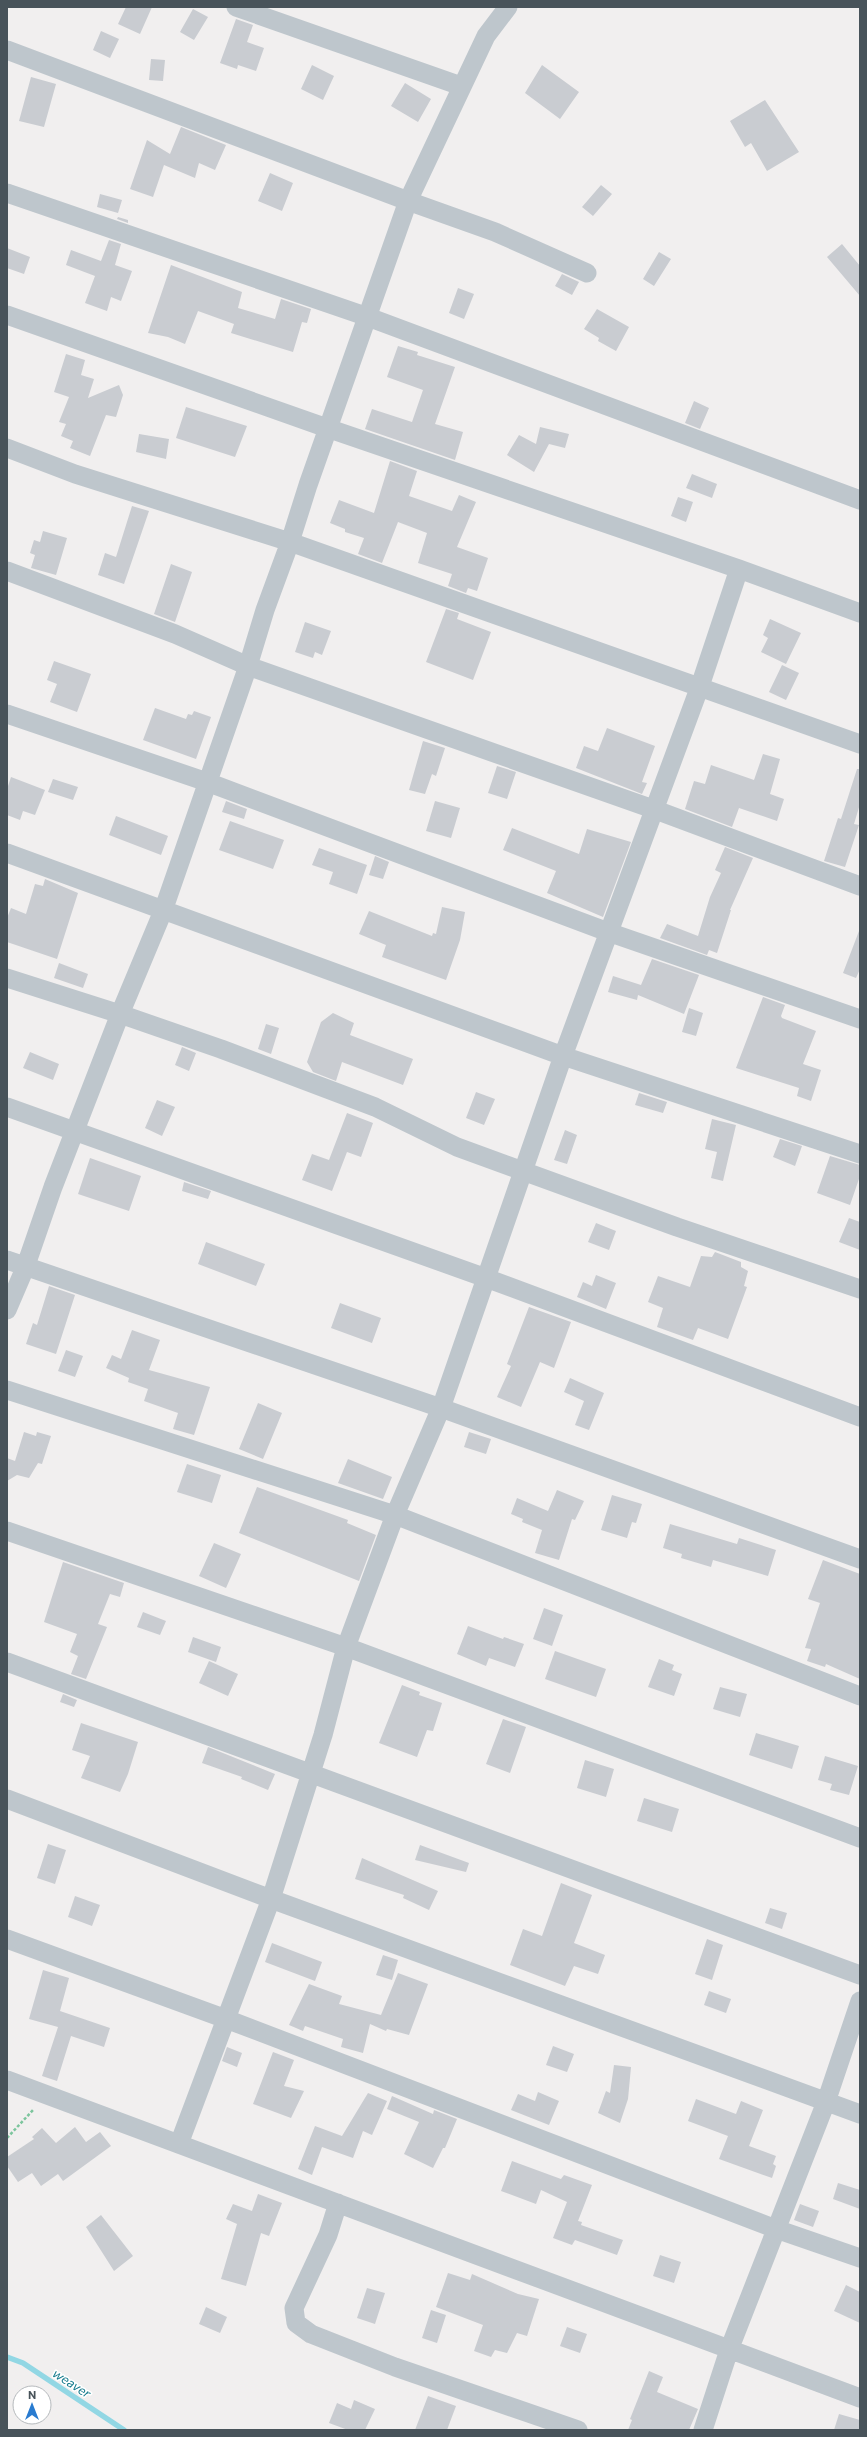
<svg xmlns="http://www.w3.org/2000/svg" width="867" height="2437" font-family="Commissioner,sans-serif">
	<rect width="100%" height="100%" fill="#f1efef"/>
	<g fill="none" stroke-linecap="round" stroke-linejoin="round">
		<!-- stream -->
		<path stroke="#92d7e4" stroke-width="5.5" d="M7,2357l16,6 101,67"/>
	</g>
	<!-- building -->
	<path fill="#c9ccd1" d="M126,7h26l-12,27 -22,-10z
		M193,9l15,8 -14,23 -14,-8z
		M236,19l17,6 -6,17 17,6 -8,23 -18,-6 -1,4 -17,-6z
		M101,31l18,8 -9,19 -17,-8z
		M151,59l14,1 -2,21 -14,-1z
		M312,65l22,11 -11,24 -22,-11z
		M542,65l37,27 -19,27 -35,-26z
		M31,77l25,7 -12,43 -25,-6z
		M405,83l26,16 -13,23 -27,-16z
		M765,100l34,52 -32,19 -16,-28 -6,4 -15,-26z
		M181,127l45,18 -11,25 -16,-7 -4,15 -31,-13 -11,32 -23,-8 17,-49 23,14z
		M270,173l23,10 -11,28 -24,-10z
		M601,185l11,9 -19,22 -11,-9z
		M100,194l22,6 -4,13 -21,-6z
		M118,217l10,3v3l-11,-4z
		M109,240l12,4 -6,21 17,6 -11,30 -10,-4 -4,14 -22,-8 10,-27 -29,-11 5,-15 30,11z
		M842,244l18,22v30l-33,-39z
		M7,248l23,9 -6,17 -17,-6z
		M659,252l12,7 -17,27 -11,-7z
		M171,265l71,27 -4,16 37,11 6,-20 30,10 -4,14 -5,-1 -9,30 -62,-19 3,-9 -36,-13 -13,33 -17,-7 -20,-4z
		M562,274l17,8 -7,13 -17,-9z
		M458,288l16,6 -10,25 -15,-6z
		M597,309l32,18 -13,24 -18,-10 1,-3 -15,-9z
		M398,346l20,6 -1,3 38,12 -20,57 28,8 -8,28 -90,-31 7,-20 40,13 11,-32 -36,-13z
		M66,354l19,6 -4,15 13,4 -6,19 31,-13 4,10 -7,22 -10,-2 -16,41 -20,-8 3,-7 -12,-5 5,-12 -7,-2 10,-25 -15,-5z
		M694,401l15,7 -9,21 -15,-6z
		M186,407l61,19 -12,31 -59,-19z
		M540,427l29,7 -4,14 -16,-4 -15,28 -27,-17 12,-20 17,9z
		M139,434l30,5 -3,20 -30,-7z
		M390,461l27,10 -8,25 43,15 7,-16 17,7 -19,45 31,11 -11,33 -9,-3 -2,5 -18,-7 4,-12 -34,-11 9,-30 -29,-11 -16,41 -24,-9 6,-16 -19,-6v-3l-15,-6 9,-23 35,13z
		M692,474l25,10 -5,14 -26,-10z
		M678,497l15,5 -7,20 -15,-6z
		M132,506l17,5 -25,73 -26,-9 7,-22 11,4z
		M43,531l24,7 -11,37 -25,-7 4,-13 -5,-2 4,-13 6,2z
		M171,564l21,8 -17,50 -21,-8z
		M446,609l13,4 -2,6 34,13 -18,48 -47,-18z
		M770,619l31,14 -15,31 -25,-12 7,-14 -5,-3z
		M305,622l26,9 -9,24 -7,-3 -2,6 -18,-6z
		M54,661l37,13 -14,38 -27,-10 7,-18 -10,-4z
		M782,665l17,8 -13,27 -17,-8z
		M155,708l31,11 2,-5 4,1 2,-4 17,6 -15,42 -53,-19z
		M607,728l48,18 -13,36 5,1 -5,11 -66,-26 8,-22 14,5z
		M423,741l22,7 -9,28 -4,-2 -7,20 -16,-4z
		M763,754l17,5 -10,35 14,5 -7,22 -38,-13 -7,19 -47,-18 9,-28 11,3 6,-19 43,15z
		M497,766l19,6 -9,27 -19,-6z
		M857,769h3v35l-6,20 5,1 -14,42 -21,-6 14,-43 3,1z
		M11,777l34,13 -10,25 -12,-4 -3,9 -13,-5v-26z
		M53,779l25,8 -5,13 -25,-8z
		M226,801l21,8 -3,10 -22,-7z
		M435,801l25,7 -9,30 -25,-7z
		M116,816l52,20 -7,19 -52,-20z
		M230,821l54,19 -11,29 -54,-19z
		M512,828l67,26 8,-25 44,13 -28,75 -56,-24 9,-22 -53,-21z
		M725,847l28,11 -23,52h1l-14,43 -8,-3 -2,5 -47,-17 7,-14 31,12 12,-39 11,-24 -6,-3z
		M319,848l48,17 -10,29 -28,-10 4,-12 -21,-7z
		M375,856l14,6 -6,17 -14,-4z
		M45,879l33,14 -21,66 -50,-17v-24l4,-10 15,6 9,-30 8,2z
		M442,907l23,5 -5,28 -14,40 -64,-23 4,-12 -27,-11 10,-23 63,25 1,-3 3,1z
		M859,931l1,38 -4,9 -13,-5z
		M652,959l47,16 -15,39 -46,-19 -1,5 -29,-8 5,-16 28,9z
		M59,963l29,11 -5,14 -29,-10z
		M763,997l22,8 -4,11 1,2 34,13 -13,33 18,6 -10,31 -14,-5 2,-8 -63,-20z
		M689,1008l14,5 -7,23 -14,-4z
		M333,1013l21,10 -4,12 63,24 -10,26 -61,-23 -6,19 -23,-9 -6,-10 14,-40z
		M266,1024l13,4 -8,26 -13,-5z
		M182,1047l14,6 -7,18 -14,-6z
		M30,1052l29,12 -6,16 -30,-12z
		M476,1092l19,7 -11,26 -18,-7z
		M639,1093l28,9 -4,11 -28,-8z
		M157,1100l18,7 -13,29 -17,-8z
		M347,1113l26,10 -12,34 -14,-5 -15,39 -30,-11 10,-26 17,6z
		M712,1119l24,6 -13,56 -12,-3 6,-26 -12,-3z
		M565,1130l12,5 -10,29 -13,-4z
		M780,1139l22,7 -7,20 -22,-9z
		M830,1156l30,9v11l-10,29 -33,-12z
		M90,1158l51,18 -12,35 -51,-17z
		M184,1182l27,9 -3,8 -26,-8z
		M849,1218l11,4v28l-21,-8z
		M596,1223l20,8 -7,19 -21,-8z
		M206,1242l59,22 -9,22 -58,-22z
		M715,1252l26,10v5l7,4 -4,15 3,1 -19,52 -30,-11 -5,12 -36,-13 6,-19 -15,-6 10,-26 32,11 11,-31 11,1z
		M596,1275l20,8 -10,26 -29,-12 6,-15 9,4z
		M49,1286l26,9 -19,59 -30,-10 7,-21 4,2z
		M340,1303l41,15 -9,25 -41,-15z
		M529,1307l42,15 -17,46 -14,-6 -19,45 -24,-10 14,-31 -4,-2z
		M132,1330l28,10 -11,30 61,17 -16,48 -21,-6 5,-16 -34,-12 4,-12 -20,-7 1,-4 -23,-10 6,-13 9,4z
		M66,1350l17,6 -8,21 -17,-6z
		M570,1378l34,15 -15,37 -14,-5 9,-24 -20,-9z
		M258,1403l24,10 -19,46 -24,-10z
		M24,1432l12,4 1,-4 14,4 -9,28 -4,-1 -9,15 -12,-3 -10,6v-23l8,3z
		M469,1432l22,7 -5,15 -22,-7z
		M348,1459l44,18 -9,22 -45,-16z
		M187,1464l34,11 -9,28 -35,-11z
		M257,1487l91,33 -1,3 29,12 -17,46 -120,-48z
		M557,1490l27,11 -9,19 -3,-1 -13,41 -24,-7 7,-23 -20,-8 1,-3 -12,-5 6,-16 31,13z
		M612,1495l30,9 -6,19 -4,-1 -5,16 -26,-8z
		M670,1524l67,20 2,-6 37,12 -8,26 -55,-16 -2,7 -30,-9 1,-4 -19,-6z
		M214,1543l27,11 -15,34 -27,-12z
		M823,1560l37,14v105l-34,-15 -1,3 -18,-6 4,-12 -6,-1 15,-45 -12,-4z
		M63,1562l61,21 -4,14 -10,-3 -12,30 9,3 -21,52 -15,-5 7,-18 -8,-4 7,-18 -33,-12z
		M544,1608l19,7 -11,31 -19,-7z
		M143,1612l23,9 -6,14 -23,-8z
		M468,1626l35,13 1,-2 20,7 -9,23 -26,-9 -3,8 -29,-12z
		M193,1637l28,10 -5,15 -28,-10z
		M555,1651l51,18 -10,28 -51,-18z
		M659,1659l15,6 -2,5 10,4 -8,22 -26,-9z
		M209,1661l29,13 -10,22 -29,-13z
		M402,1685l18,7 -1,3 23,8 -9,28 -6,-1 -10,27 -38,-14z
		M720,1687l27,7 -7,23 -27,-8z
		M63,1694l14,6 -3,7 -14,-5z
		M503,1719l23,8 -16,46 -24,-9z
		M81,1723l57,19 -10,32 -8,18 -39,-14 9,-22 -18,-6z
		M756,1733l43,13 -7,23 -43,-14z
		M208,1747l67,27 -7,16 -27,-11 1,-2 -40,-14z
		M825,1756l33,10 -9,29 -19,-5 2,-6 -14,-4z
		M585,1760l29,9 -8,28 -29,-9z
		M644,1798l35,11 -7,23 -35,-11z
		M48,1844l18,6 -11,34 -18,-6z
		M420,1845l49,18 -3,9 -51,-12z
		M362,1858l76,33 -9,19 -26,-12 1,-3 -49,-16z
		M561,1883l31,12 -18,48 31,12 -7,19 -24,-8 -9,20 -55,-21 13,-36 19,7z
		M75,1896l25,9 -8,21 -24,-9z
		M770,1908l17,5 -5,16 -17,-6z
		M707,1939l16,6 -11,35 -17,-6z
		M272,1943l50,19 -7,19 -50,-19z
		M383,1955l15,5 -6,20 -16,-5z
		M43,1970l26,8 -9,33 50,17 -6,19 -33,-11 -14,45 -15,-5 16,-49 -29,-8z
		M398,1973l30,11 -19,51 -22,-6 -1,2 -16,-7 -7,29 -22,-6 2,-8 -38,-13 -2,5 -14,-6 20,-41 33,12 -3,8 42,11z
		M709,1991l22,8 -5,14 -22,-8z
		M553,2046l21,8 -7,18 -21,-7z
		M227,2047l15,6 -5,14 -15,-6z
		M273,2052l21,8 -10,26 20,5 -13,27 -38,-14z
		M614,2065l17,2 -3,32 -8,24 -22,-10 8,-22 4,2z
		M538,2092l21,9 -10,24 -38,-15 7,-16 17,7z
		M368,2093l19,8 -15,34 -9,-4 -10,27 -31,-11 -10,28 -14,-6 17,-43 27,10z
		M392,2096l41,18 1,-4 23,9 -12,29h-2l-10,20 -29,-14 15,-32 -32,-13z
		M696,2099l40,15 5,-13 22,9 -14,36 27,10 -3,8 3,2 -4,12 -53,-19 9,-23 -40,-15z
		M75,2127l11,15 14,-10 11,14 -48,35 -5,-7 -17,12 -9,-13 -14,9 -11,-16v-9l27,-18 -2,-2 10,-9 14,15z
		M512,2161l49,18 3,-4 28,10 -14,36 4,1 -1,3 42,15 -6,15 -42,-15 -3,5 -19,-7 14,-36 -26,-12 -5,14 -35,-13z
		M838,2183l22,7v19l-27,-10z
		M258,2194l24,9 -13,33 -8,-3 -15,53 -25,-7 16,-55 -11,-5 7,-15 19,7z
		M800,2204l19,7 -6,16 -19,-7z
		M101,2215l32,41 -19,15 -28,-44z
		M660,2255l21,7 -7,21 -21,-7z
		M448,2273l22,7 2,-6 46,20 21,5 -12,37 -10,-3 -10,20 -12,-3 -4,7 -17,-6 9,-26 -47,-18z
		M846,2285l14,7v31l-26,-12z
		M367,2288l18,5 -10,31 -18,-6z
		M206,2307l21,10 -7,16 -21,-9z
		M431,2310l15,5 -9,28 -15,-5z
		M567,2327l20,7 -7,19 -20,-7z
		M649,2371l14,6 -6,15 41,17 -9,21h-61l4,-10 -2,-1z
		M428,2396l28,10 -9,24h-32z
		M354,2400l21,9 -10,21h-17l-19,-7 8,-20 14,6z
		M839,2414l21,6v10h-26z"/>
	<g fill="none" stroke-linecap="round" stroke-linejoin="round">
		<!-- path -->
		<path stroke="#7cc59d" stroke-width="2.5" stroke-dasharray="3 2" stroke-linecap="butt" d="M7,2138l27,-29"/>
		<!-- minor -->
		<path stroke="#bec6cc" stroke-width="19" d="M236,7l225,79
			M7,50l401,151 87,31 92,41
			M7,193l361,124 492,183
			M7,315l320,113 412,141 121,44
			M7,448l68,26 215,68 570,202
			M7,571l168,63 73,32 405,143 207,77
			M7,714l200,68 401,150 252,87
			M7,853l556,203 297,98
			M7,978l113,36 101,35 154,58 82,40 220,80 183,62
			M7,1107l479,171 374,139
			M7,1260l434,148 419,151
			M7,1310l18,-42 28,-81 67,-173 43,-103 85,-245 17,-56 25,-68 18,-57 100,-284 78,-165 22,-29
			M7,1390l388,125 465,181
			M7,1531l339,116 514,191
			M7,1662l853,313
			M7,1799l264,100 589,215
			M7,1939l219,80 550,210 84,29
			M7,2080l853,318
			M179,2144l92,-245 52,-164 23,-88 49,-132 46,-107 122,-352 137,-370 39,-117
			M338,2203l-10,32 -34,73 2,15 15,11 84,33 183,63
			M703,2430l26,-80 97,-248 34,-101"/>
	</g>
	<g text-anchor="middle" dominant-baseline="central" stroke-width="3" stroke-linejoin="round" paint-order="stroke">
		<!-- water labels -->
		<g font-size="13" font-style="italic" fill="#187c8e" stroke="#fff">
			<text transform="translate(72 2383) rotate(33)">weaver</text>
		</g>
	</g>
	<!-- border -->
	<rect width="867" height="2437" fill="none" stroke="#48535a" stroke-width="16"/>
	<!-- north arrow -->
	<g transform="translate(32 2405)"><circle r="19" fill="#ffffff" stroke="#b6babd"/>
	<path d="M0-3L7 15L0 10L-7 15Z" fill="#297bd0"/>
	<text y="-6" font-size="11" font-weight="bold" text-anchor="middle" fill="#48535a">N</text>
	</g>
</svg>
